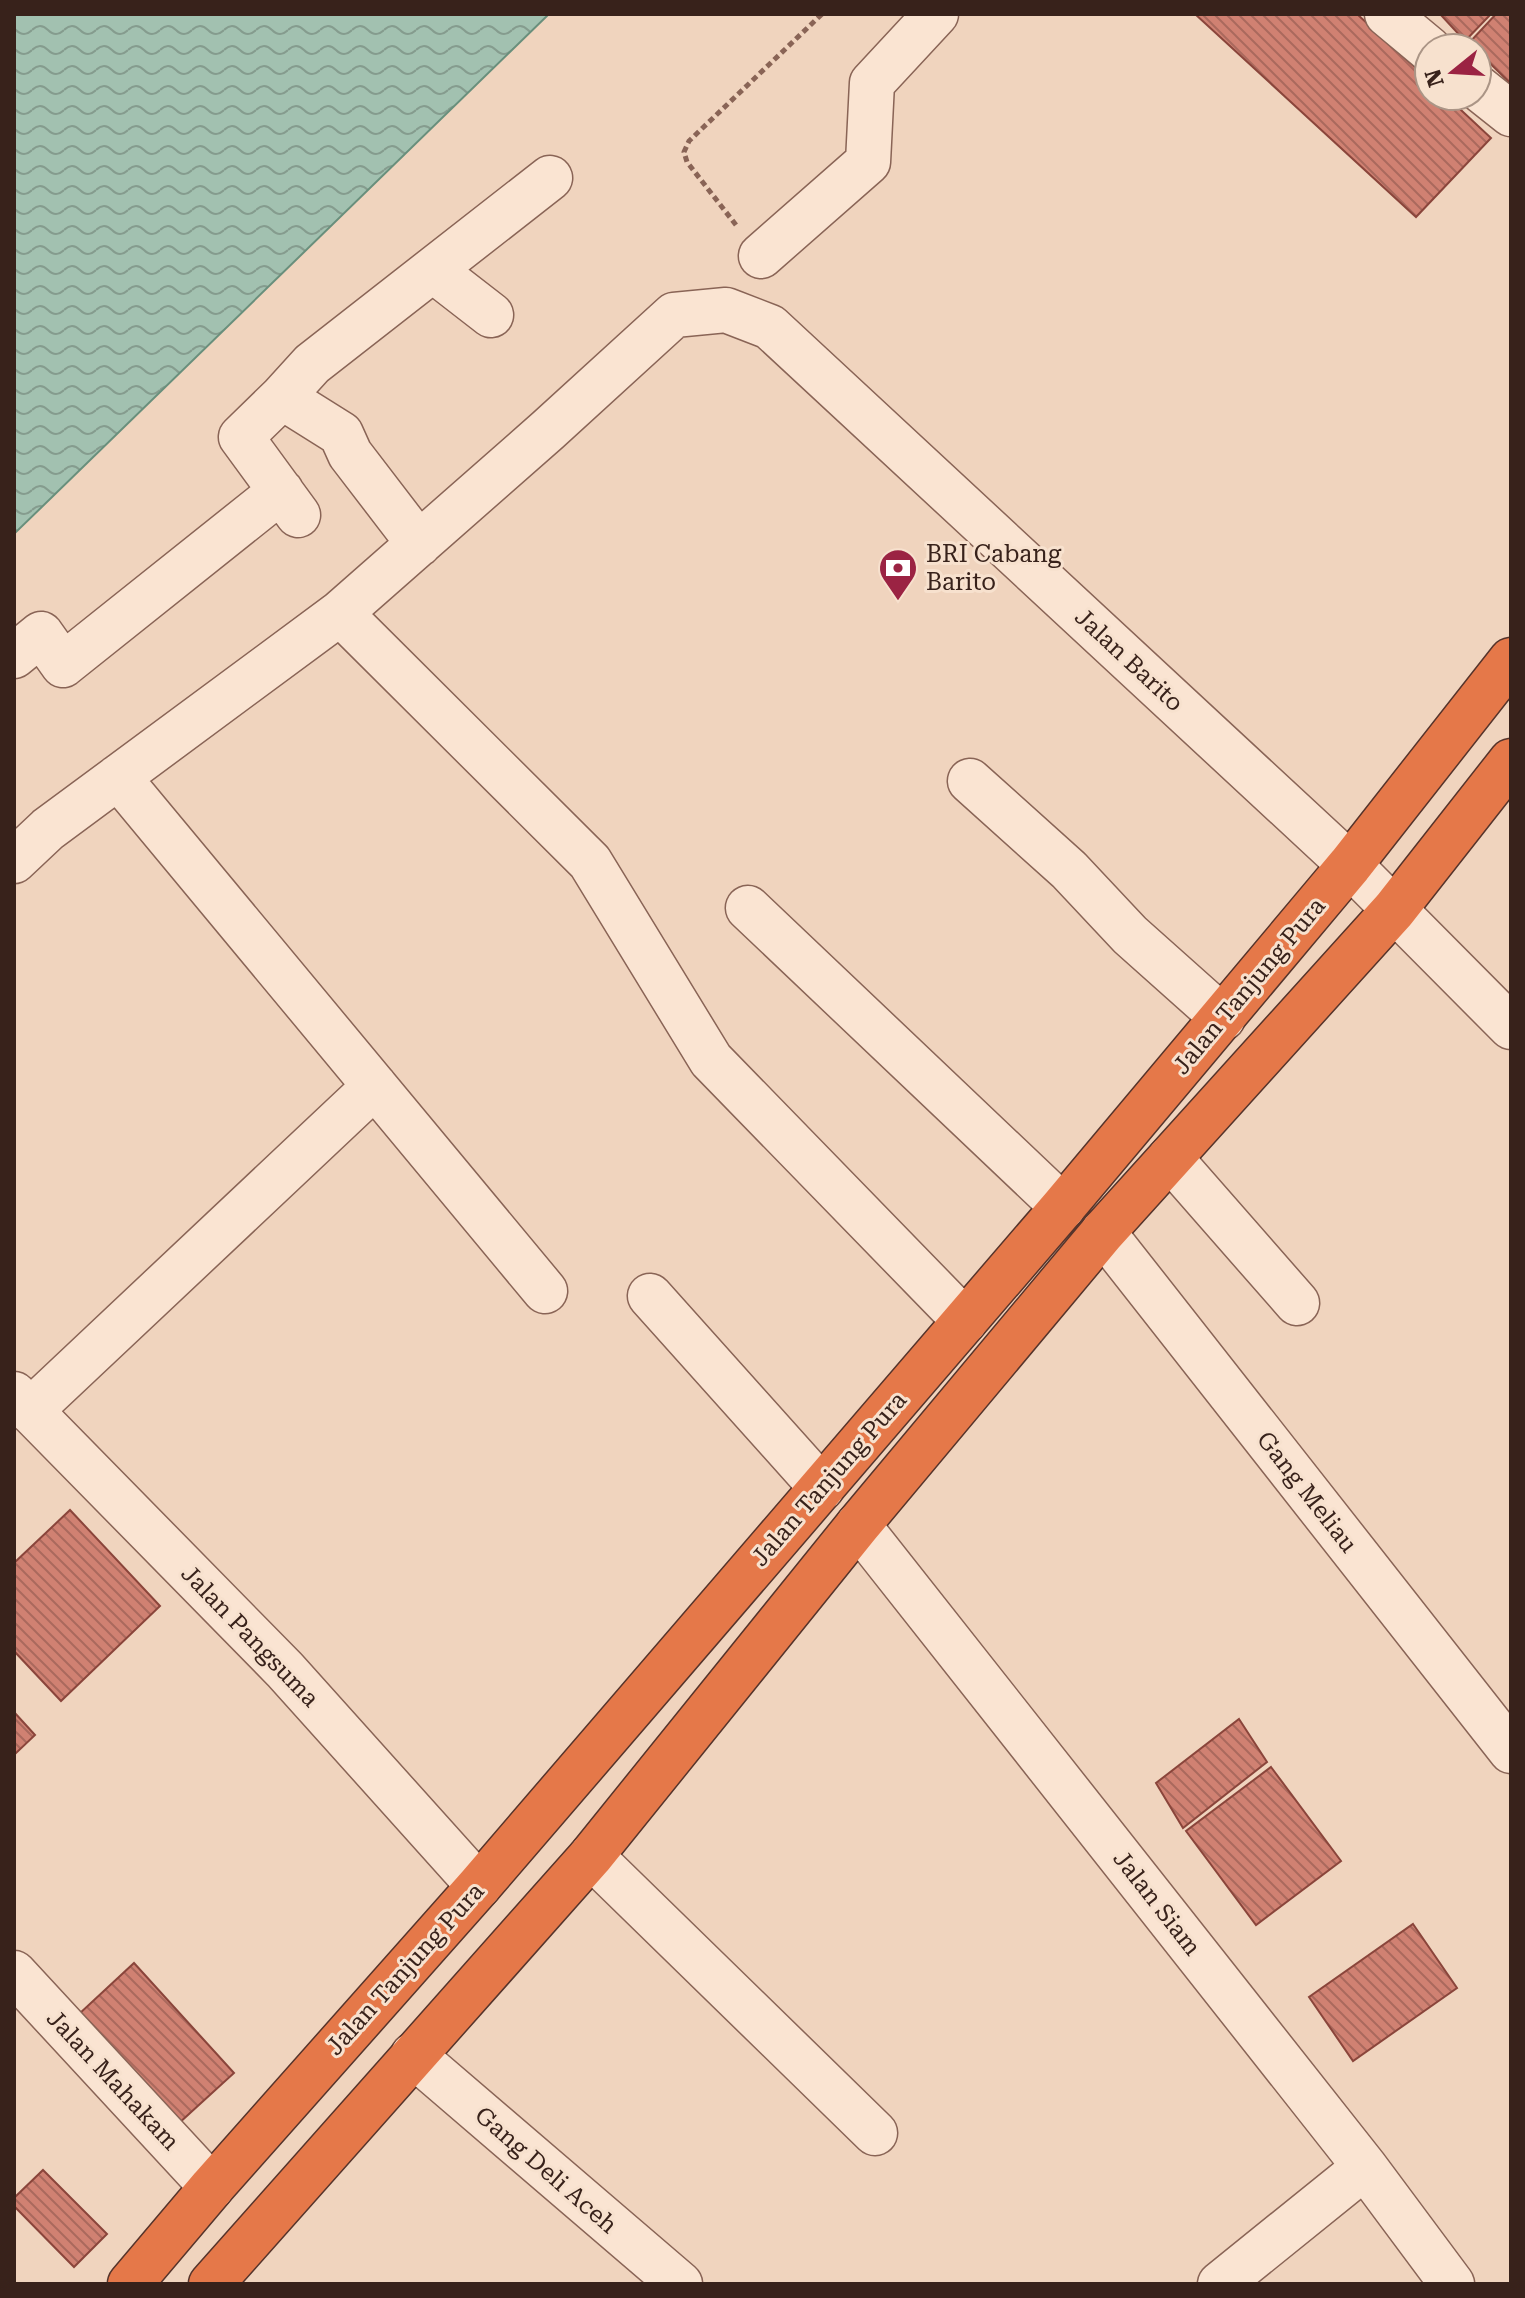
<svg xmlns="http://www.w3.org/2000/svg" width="1525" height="2298" font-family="'Roboto Serif',serif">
	<defs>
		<pattern id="water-waves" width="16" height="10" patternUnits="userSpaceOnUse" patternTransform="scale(2)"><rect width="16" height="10" fill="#a2c1b0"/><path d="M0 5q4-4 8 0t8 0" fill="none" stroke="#859c8e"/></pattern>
		<pattern id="building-back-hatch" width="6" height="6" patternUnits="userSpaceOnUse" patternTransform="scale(2)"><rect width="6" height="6" fill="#d08172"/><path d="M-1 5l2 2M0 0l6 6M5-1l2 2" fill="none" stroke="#aa695d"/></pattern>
	</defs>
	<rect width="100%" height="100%" fill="#f0d4be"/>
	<!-- water -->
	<path fill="url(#water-waves)" stroke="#698f7c" stroke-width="2" d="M14,14h535l-535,520z"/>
	<!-- building -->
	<path fill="url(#building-back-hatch)" stroke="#8a453b" stroke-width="2" d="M1195,14h162l72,66v16h17l45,42 -75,79z
		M1440,14h51l-26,27z
		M1496,14h15v70l-42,-41z
		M70,1510l90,96 -99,95 -47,-50v-88z
		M14,1712l21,23 -21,20z
		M1239,1719l28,43 -84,66 -27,-45z
		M1271,1767l70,94 -85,64 -70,-94z
		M1413,1924l44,64 -104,73 -44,-64z
		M134,1963l100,110 -56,51 -99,-110z
		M43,2170l64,64 -33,33 -60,-61v-8z"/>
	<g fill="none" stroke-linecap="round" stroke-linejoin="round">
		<defs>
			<path id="minor" d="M1387,14l42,35
				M1477,87l34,27
				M761,256l107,-94 4,-79 64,-69
				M433,270l58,45
				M282,397l-41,40 57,78
				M419,544l-69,-90 -9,-20 -59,-37 30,-33 238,-186
				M340,613l250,249 121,198 254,261
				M14,656l27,-22 22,31 218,-174
				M118,777l427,514
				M970,781l99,89 61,65 93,83
				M14,861l34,-32 292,-216 208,-183 126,-115 52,-5 44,17 580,538 161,162
				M748,908l315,299
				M1170,1158l127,145
				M1103,1232l408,519
				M650,1296l172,192
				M14,1394l271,276 194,216
				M30,1411l345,-325
				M858,1525l507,642 87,117
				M591,1856l284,277
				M14,1973l198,214
				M413,2055l267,229
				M1220,2284l145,-117"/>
			<path id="highway" d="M130,2284l82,-97 267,-301 584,-679 287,-342 161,-205
				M211,2284l380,-428 267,-331 245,-293 291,-322 117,-149"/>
		</defs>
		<!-- minor casing -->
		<use href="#minor" stroke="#896456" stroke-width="47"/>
		<!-- highway casing -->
		<use href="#highway" stroke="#56342b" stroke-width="47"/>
		<!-- path -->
		<path stroke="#896456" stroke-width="5" stroke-dasharray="6 4" stroke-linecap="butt" d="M736,225l-49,-63 -3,-10 5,-11 133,-127"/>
		<!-- minor -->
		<use href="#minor" stroke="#fae4d2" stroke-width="44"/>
		<!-- highway -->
		<use href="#highway" stroke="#e57849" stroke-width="44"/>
	</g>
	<!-- icons -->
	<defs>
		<symbol id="bank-pin" viewBox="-11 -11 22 30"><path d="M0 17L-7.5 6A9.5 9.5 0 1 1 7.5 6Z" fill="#9b2343" stroke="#f7e1ce"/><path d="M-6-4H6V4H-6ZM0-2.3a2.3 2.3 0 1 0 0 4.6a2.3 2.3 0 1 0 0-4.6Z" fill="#fff"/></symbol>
	</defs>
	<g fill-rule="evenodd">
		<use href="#bank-pin" x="876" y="546" width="44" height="60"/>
	</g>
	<g text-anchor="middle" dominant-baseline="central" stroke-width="6" stroke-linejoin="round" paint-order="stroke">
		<!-- poi labels -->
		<g font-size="24" fill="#38221b" stroke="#f7e1ce" text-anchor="start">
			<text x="926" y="554">BRI Cabang<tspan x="926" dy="28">Barito</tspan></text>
		</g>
		<!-- street labels -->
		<g font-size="24" fill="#38221b" stroke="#f7e1ce">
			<text transform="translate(1129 660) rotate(43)">Jalan Barito</text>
			<text transform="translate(1249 986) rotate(-50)">Jalan Tanjung Pura</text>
			<text transform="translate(829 1479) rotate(-49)">Jalan Tanjung Pura</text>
			<text transform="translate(1307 1492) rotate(52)">Gang Meliau</text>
			<text transform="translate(250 1636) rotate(46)">Jalan Pangsuma</text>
			<text transform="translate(1157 1903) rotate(52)">Jalan Siam</text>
			<text transform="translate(405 1969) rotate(-48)">Jalan Tanjung Pura</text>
			<text transform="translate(113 2080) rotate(47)">Jalan Mahakam</text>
			<text transform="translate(546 2170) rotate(41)">Gang Deli Aceh</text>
		</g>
	</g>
	<!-- border -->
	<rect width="1525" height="2298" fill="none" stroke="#38221b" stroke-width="32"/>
	<!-- north arrow -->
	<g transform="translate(1453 72) rotate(252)"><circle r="38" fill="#f7e1ce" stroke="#ab9586" stroke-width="2"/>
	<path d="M0-6L14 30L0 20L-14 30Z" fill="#9b2343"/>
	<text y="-12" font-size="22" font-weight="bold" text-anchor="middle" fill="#38221b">N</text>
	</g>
</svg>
